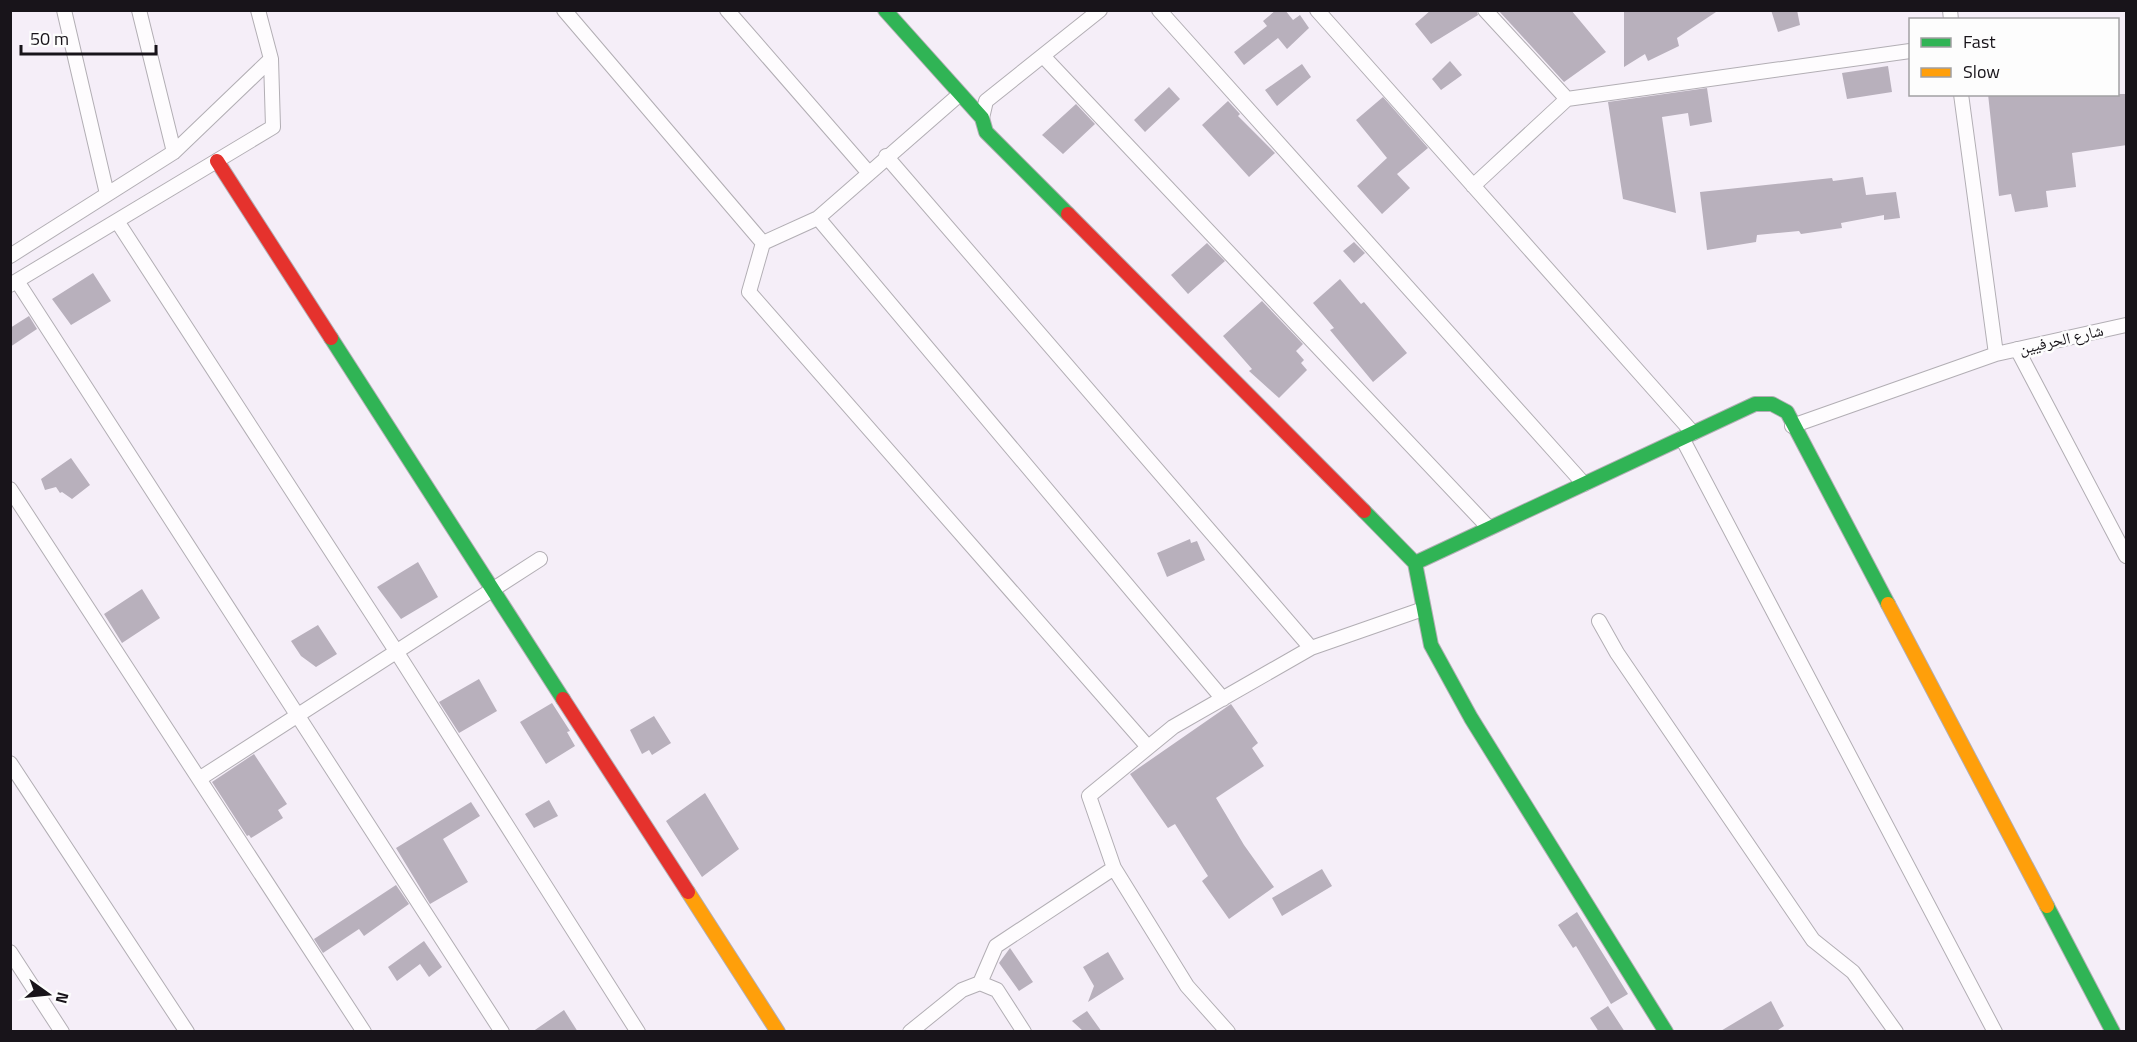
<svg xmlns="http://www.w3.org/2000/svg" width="2137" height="1042" font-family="'Titillium Web','Noto Naskh Arabic',sans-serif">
	<rect width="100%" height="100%" fill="#f5eef8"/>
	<!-- building -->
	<path fill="#b8b0bc" d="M1276,10h9l8,10 7,-5 9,13 -22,21 -9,-11 -34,27 -10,-13 33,-26 -4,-5z
		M1431,10h45l2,5 -47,29 -16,-20z
		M1498,10h73l35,42 -42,30z
		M1624,10h95l-42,28 2,8 -31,15 -3,-7 -21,13z
		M1771,10h26l3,15 -22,7z
		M1450,61l12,14 -21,15 -9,-11z
		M1302,64l9,13 -34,29 -12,-16z
		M1888,66l4,26 -45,7 -5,-26z
		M1169,87l11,12 -35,33 -11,-12z
		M1707,88l5,34 -22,4 -2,-13 -26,4 14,96 -53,-14 -15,-97z
		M1988,94h139v51l-55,8 4,34 -30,4 2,16 -33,5 -4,-18 -12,2z
		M1383,97l45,51 -31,26 13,14 -28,26 -25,-28 30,-28 -31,-38z
		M1228,101l12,13 -2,2 37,37 -26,24 -47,-52z
		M1076,104l19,20 -32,30 -21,-19z
		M1863,177l3,18 30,-3 4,26 -16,2v-5l-43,8 1,5 -41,6 -2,-3 -42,4 -1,7 -49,8 -7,-58 132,-14 1,3z
		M1354,242l11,11 -11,10 -11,-12z
		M1207,243l18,18 -37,33 -17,-19z
		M93,273l18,28 -40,24 -19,-26z
		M1340,279l21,25 3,-2 43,51 -34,29 -43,-52 4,-2 -21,-25z
		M1262,301l41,43 -7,7 8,9 -3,3 6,7 -28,28 -30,-27 3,-2 -29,-33z
		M29,316l8,13 -27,18v-19z
		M71,458l19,27 -18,14 -10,-7 -2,1 -4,-6 -11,3 -4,-11z
		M1190,539l1,4 6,-2 8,19 -38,17 -10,-24z
		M418,562l20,35 -37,22 -24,-32z
		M142,589l18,29 -38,25 -18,-29z
		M318,625l19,29 -21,13 -15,-11 -10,-15z
		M479,679l18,32 -38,22 -20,-31z
		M552,703l18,28 -3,1 8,14 -29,18 -26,-42z
		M1231,704l27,39 -6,5 12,18 -48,32 28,47 30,42 -45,32 -27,-38 6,-5 -33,-52 -7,4 -38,-54z
		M654,716l17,27 -19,12 -3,-5 -7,4 -12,-24z
		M254,754l33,50 -9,6 5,8 -32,20 -2,-3 -2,1 -35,-54z
		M705,793l34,56 -37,28 -36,-56z
		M549,800l9,16 -24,12 -9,-14z
		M471,802l9,14 -37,23 25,43 -38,22 -34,-56z
		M1322,869l10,17 -50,30 -10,-18z
		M396,885l13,19 -45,32 -5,-7 -36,24 -9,-14z
		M1577,912l51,82 -17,10 -35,-58 -3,2 -15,-23z
		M424,941l18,26 -13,10 -9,-13 -23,17 -9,-14z
		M1010,948l23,34 -14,9 -20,-28z
		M1108,952l16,27 -36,23 6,-16 -11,-19z
		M1771,1001l13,25 -9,6h-56z
		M1608,1006l17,26h-26l-9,-14z
		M564,1010l14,22h-46z
		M1087,1011l15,21h-18l-12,-11z"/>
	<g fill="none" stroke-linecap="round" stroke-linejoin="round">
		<defs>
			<path id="street" d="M64,10l43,184
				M139,10l35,142
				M564,10l199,233
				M727,10l141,162
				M1159,10l425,474
				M1317,10l376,423
				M1485,10l82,89
				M1950,10l1,10
				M1043,56l446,472
				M960,94l-142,124 -55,25 -14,49 399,455
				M1961,94l35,260
				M982,118l4,-17 114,-91
				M886,156l425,492
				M1473,186l94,-87 343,-48
				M818,218l405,481
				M117,221l279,430 242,381
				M10,256l164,-104 97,-93 -13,-49
				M17,281l485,751
				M10,285l263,-158 -2,-68
				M2017,349l109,207
				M1792,426l204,-72 130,-29
				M1682,438l313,594
				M10,489l354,543
				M1599,621l18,32 196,287 40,32 43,60
				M10,763l177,269
				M199,779l341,-220
				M10,952l52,80
				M980,983l16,-37 118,-78
				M910,1032l52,-42 18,-7 17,7 27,42
				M1228,1032l-41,-46 -73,-118 -25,-72 84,-69 138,-79 112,-39"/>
			<path id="fast" d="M885,10l97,108 4,14 82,82
				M331,338l232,361
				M1364,511l51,52 16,82 40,73 195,314
				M1415,563l340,-159h17l15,8 101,192
				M2047,906l66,126"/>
			<path id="slow" d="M1888,604l159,302
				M688,892l90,140"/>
			<path id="jam" d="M217,161l114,177
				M1068,214l296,297
				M563,699l125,193"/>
		</defs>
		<!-- street casing -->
		<use href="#street" stroke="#b2aeb4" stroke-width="16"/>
		<!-- fast casing -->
		<use href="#fast" stroke="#b2aeb4" stroke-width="16"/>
		<!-- slow casing -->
		<use href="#slow" stroke="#b2aeb4" stroke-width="16"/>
		<!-- jam casing -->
		<use href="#jam" stroke="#b2aeb4" stroke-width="16"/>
		<!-- street -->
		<use href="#street" stroke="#fefcfe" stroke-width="14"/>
		<!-- fast -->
		<use href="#fast" stroke="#30b455" stroke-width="14"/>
		<!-- slow -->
		<use href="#slow" stroke="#ff9f0a" stroke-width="14"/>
		<!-- jam -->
		<use href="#jam" stroke="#e5322d" stroke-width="14"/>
	</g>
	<g text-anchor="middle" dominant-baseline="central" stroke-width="5" stroke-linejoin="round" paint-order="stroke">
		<!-- street labels -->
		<g font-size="16" fill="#18141a" stroke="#fdfdfd">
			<text transform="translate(2061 339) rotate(-13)">شارع الحرفيين</text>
		</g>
	</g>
	<!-- border -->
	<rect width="2137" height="1042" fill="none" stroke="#18141a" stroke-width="24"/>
	<!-- legend -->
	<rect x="1909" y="18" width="210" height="78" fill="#fdfdfd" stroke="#a1a0a2" stroke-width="1.5"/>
	<rect x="1921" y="38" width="30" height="9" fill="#30b455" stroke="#a1a0a2" stroke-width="1.5"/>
	<text x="1963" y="48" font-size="18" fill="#18141a">Fast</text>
	<rect x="1921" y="68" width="30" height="9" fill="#ff9f0a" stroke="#a1a0a2" stroke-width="1.5"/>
	<text x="1963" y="78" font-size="18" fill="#18141a">Slow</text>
	<!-- north arrow -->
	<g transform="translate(48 994) rotate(105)" stroke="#fdfdfd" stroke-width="4.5" paint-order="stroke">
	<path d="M0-4.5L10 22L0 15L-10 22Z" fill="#18141a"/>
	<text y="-9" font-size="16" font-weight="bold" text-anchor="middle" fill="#18141a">N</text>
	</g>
	<!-- scale -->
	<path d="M21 45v9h135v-9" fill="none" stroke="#18141a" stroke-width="3"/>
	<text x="30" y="45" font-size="18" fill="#18141a" stroke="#fdfdfd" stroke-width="4.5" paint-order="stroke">50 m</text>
</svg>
